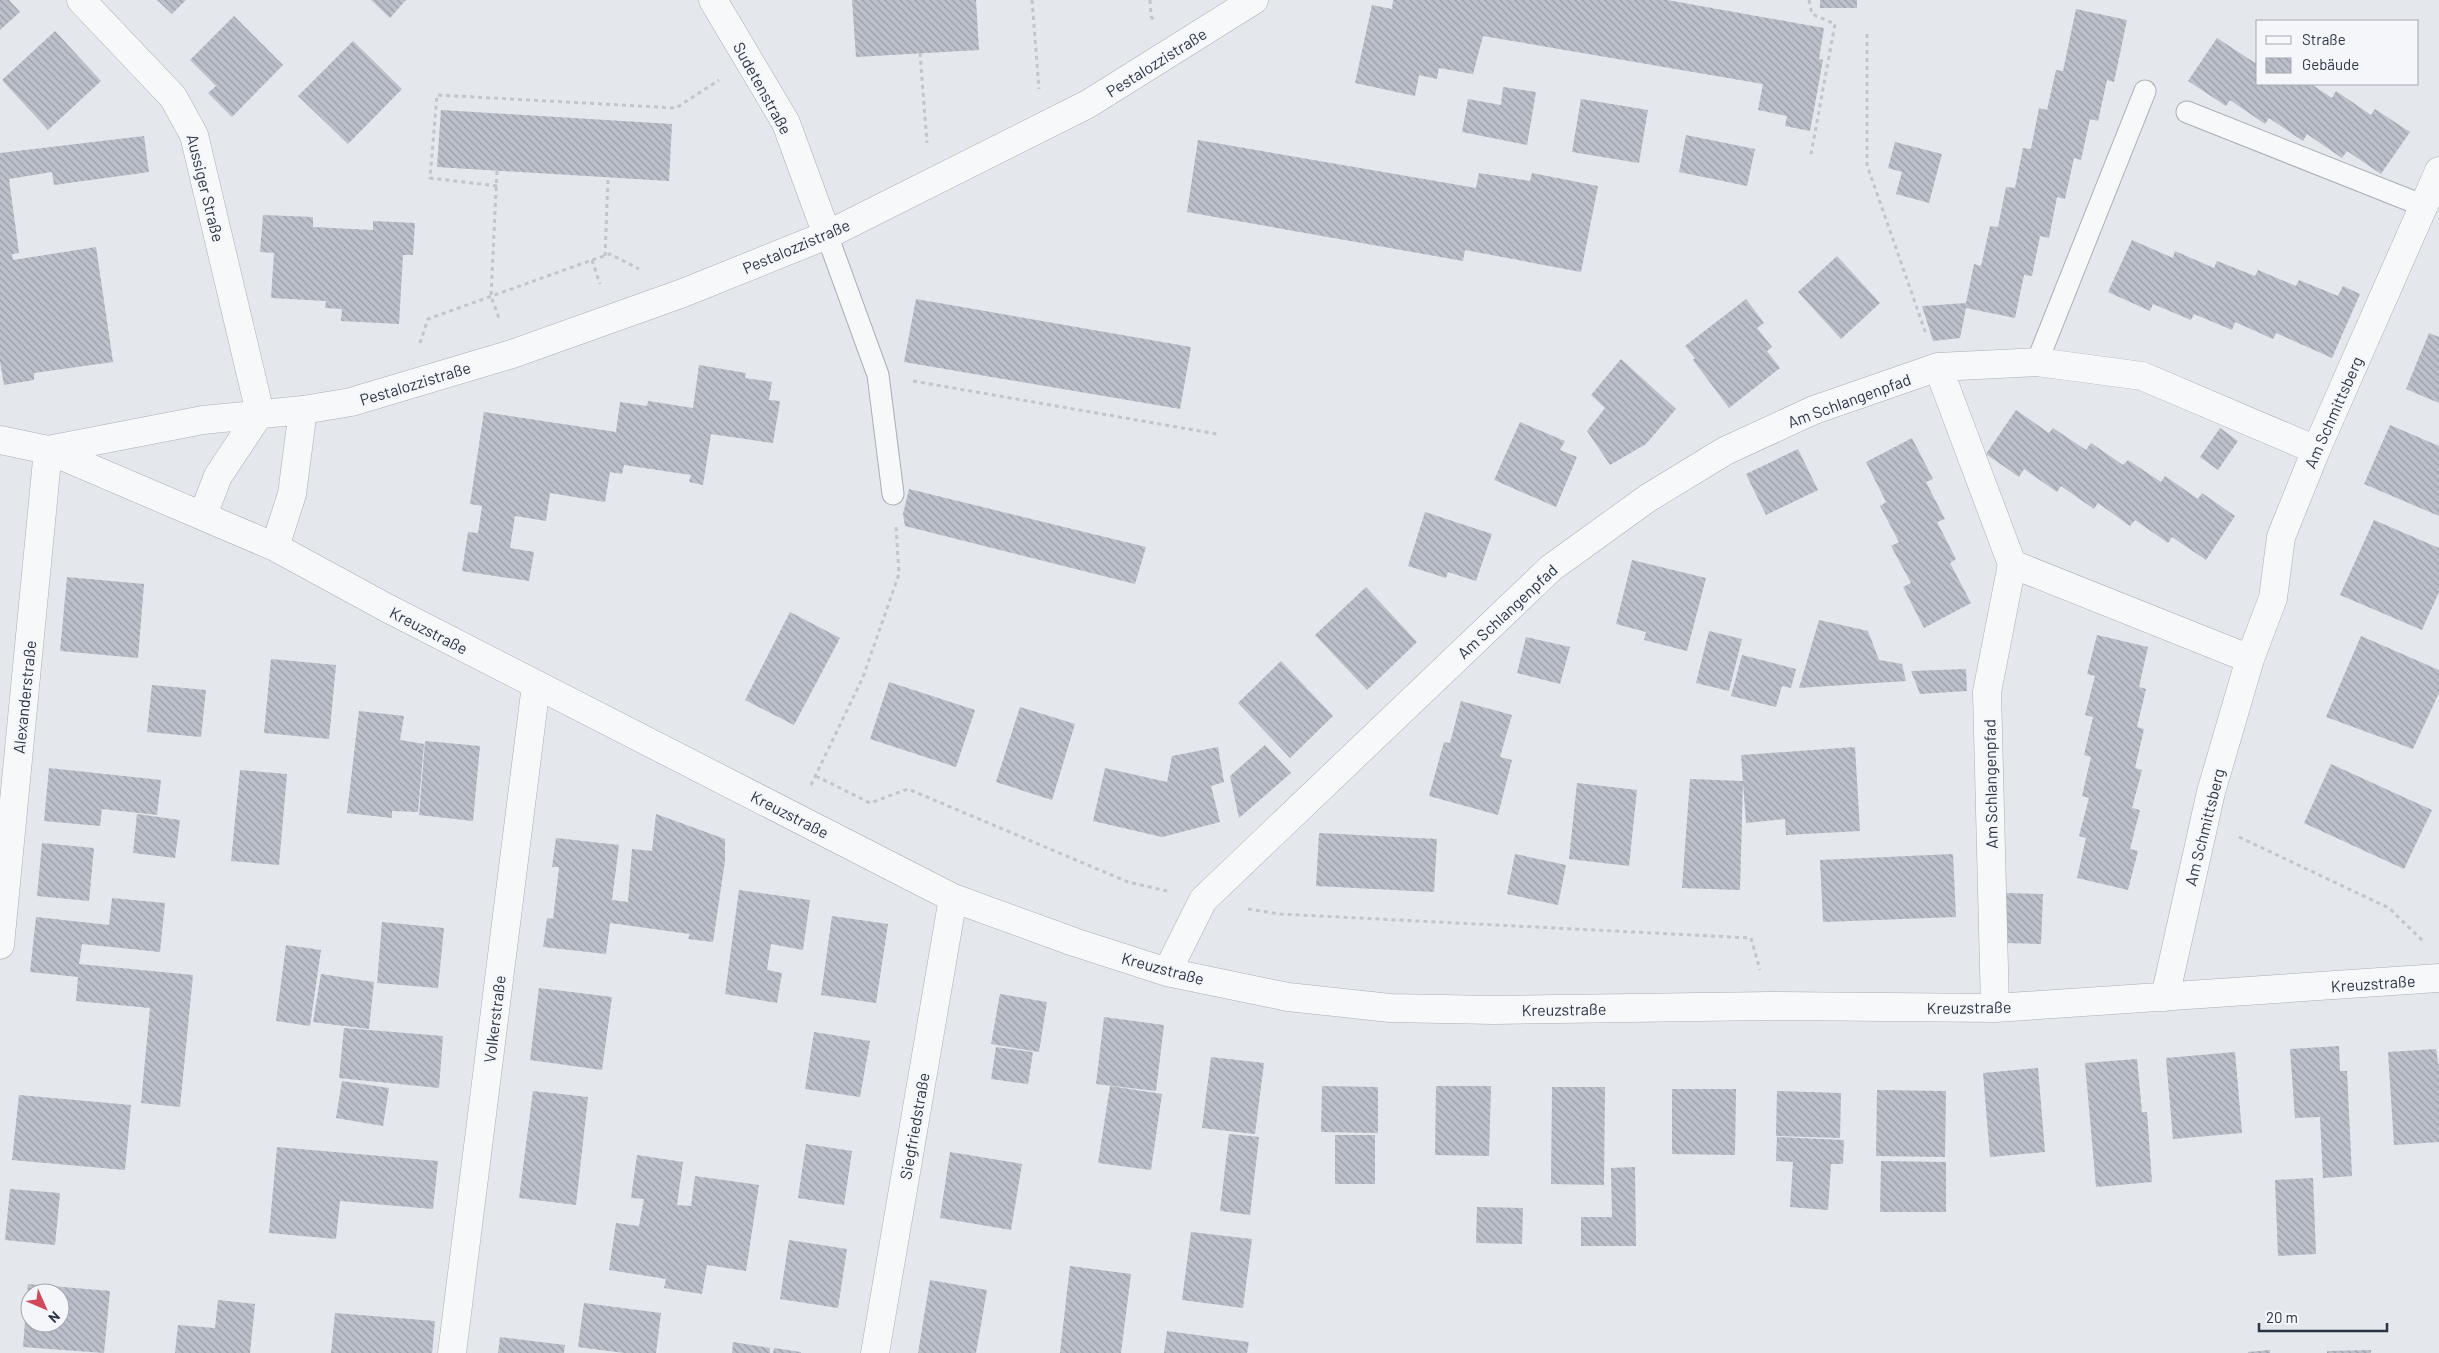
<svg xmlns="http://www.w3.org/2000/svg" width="2439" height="1353" font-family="Barlow,sans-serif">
	<defs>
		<pattern id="building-back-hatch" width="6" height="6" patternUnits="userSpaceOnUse" patternTransform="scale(1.25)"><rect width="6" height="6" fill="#bbc0ca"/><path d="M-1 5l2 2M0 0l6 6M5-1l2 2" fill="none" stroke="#989da6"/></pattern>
	</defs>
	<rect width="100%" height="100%" fill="#e4e7ec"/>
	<!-- building -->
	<path fill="url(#building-back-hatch)" fill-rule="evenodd" d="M0,0h9l11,12 -20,18z
		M157,0h29l-14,14z
		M371,0h35l-16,18z
		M852,0h124l3,50 -123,7z
		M1393,0h274l157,28 -5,31 4,1 -13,71 -25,-5 2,-10 -29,-6 5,-26 -280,-48 -10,38 -34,-6 -2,11 -18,-4 -4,21 -60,-13 17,-78 20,4z
		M1820,0h37v8h-37z
		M2076,9l51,11 -13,62 -7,-2 -9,41 -8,-2 -9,41 -7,-2 -9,41 -8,-2 -8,41 -9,-2 -8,40 -8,-1 -9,43 -49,-10 -6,30 -27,3 -11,-35 44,-3 8,-39 7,2 9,-40 8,1 8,-40 9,1 8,-40 8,1 8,-41 8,2 9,-40 7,1z
		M234,16l49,49 -51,52 -24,-24 8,-7 -26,-26z
		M55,31l46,50 -53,49 -46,-50z
		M2217,38l38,25 3,-4v25h53l21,14 4,-7 35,24 4,-6 35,23 -29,42 -34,-23 -5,7 -35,-24 -4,7 -34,-23 -4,6 -35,-24 -4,6 -38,-25z
		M353,41l49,48 -54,55 -50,-48z
		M1503,87l33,5 -9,53 -65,-13 6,-33 33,6z
		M1581,99l67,11 -9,53 -67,-11z
		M441,110l231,14 -3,57 -232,-14z
		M1686,135l69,14 -8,37 -68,-14z
		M144,136l5,36 -95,13 -2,-13 -43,7 10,74 -7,1 1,6 83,-13 17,115 -79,11v7l-30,5 -4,-24v-208z
		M1198,140l278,48 3,-15 51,8 2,-8 66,13 -17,86 -116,-22 -2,11 -276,-49z
		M1895,142l47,12 -13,49 -33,-9 6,-22 -14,-4z
		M263,215l50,2v10l60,3v-9l42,2 -2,32h-10l-4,69 -58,-3 1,-12 -17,-1 1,-7 -55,-3 3,-45 -14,-1z
		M2132,240l41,18 2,-7 39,17 3,-7 38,15 3,-6 38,16 3,-6 39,16 5,-10 17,8 -28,64 -56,-25 -3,6 -38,-17 -3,8 -38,-16 -3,6 -38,-16 -3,7 -42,-19z
		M1837,256l43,47 -39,36 -43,-47z
		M916,299l275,48 -11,62 -276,-47z
		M1746,299l18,24 -7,5 15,19 -5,4 13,17 -51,40 -36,-48 2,-2 -10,-12z
		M2429,333l10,4v66l-33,-14z
		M1621,359l55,50 -30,35 -36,21 -23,-34 18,-23 -14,-13z
		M699,365l47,8 -1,5 27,4 -3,18 11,1 -7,42 -62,-9 -8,51 -14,-3 2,-7 -67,-10 -2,9 -12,-2 -5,30 -55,-9 -4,28 -31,-5 -5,32 24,4 -5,29 -67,-10 6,-39 10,1 4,-27 -12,-2 14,-92 132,20 4,-30 27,4 1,-5 45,7z
		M2016,410l33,23 4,-5 33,22 5,-7 32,22 5,-5 33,22 4,-6 33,23 4,-6 33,23 -29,44 -34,-23 -4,6 -33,-23 -5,6 -32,-23 -4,6 -33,-23 -4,6 -33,-23 -5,8 -33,-23z
		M1520,422l45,19 -5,9 17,7 -21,50 -62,-27z
		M2390,425l49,21v70l-75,-32z
		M2220,428l18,13 -20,29 -18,-13z
		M1912,438l21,41 -7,3 19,37 -8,3 19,37 -6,4 21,40 -47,25 -21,-41 8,-4 -20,-37 8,-4 -19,-36 6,-4 -20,-40z
		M1798,449l20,41 -52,25 -20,-41z
		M909,489l237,58 -11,37 -230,-58 -2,-12z
		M1425,512l67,22 -16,47 -28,-9 -2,6 -38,-12z
		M2374,520l65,28v44l-17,38 -82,-35z
		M1632,560l74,18 -19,73 -43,-11 2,-8 -30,-8z
		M67,577l77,7 -6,74 -78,-7z
		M1366,587l51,55 -50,48 -52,-55z
		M790,612l50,26 -46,87 -49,-25z
		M1819,620l49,11 11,29 23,4 4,17 -107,7z
		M1709,631l33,8 -13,52 -33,-8z
		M2097,635l51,12 -9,40 7,2 -9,38 7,2 -9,39 7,2 -10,38 8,2 -10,39 8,2 -10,39 -51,-12 9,-40 -7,-2 10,-38 -7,-2 9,-39 -7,-2 9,-38 -8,-2 10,-39 -8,-2z
		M2361,636l78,34v23l-26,56 -87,-32z
		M1526,637l44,10 -10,37 -43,-11z
		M1742,655l54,14 -5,19 -9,-2 -6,21 -45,-11z
		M271,659l65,6 -7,74 -65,-6z
		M1281,661l52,55 -43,42 -52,-55z
		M1966,669l1,22 -47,3 -9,-23z
		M889,682l86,28 -19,57 -86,-28z
		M152,685l54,5 -5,47 -54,-5z
		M1461,701l51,14 -12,42 12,3 -14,55 -69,-19 15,-54 6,1z
		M1020,707l55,17 -23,76 -56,-18z
		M359,711l45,5 -4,24 24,4 -6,68 -26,-1v7l-45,-5z
		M425,741l55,5 -7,75 -54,-6z
		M1265,745l26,28 -52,45 -9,-42z
		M1218,747l6,35 -13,4 9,36 -58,15 -69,-16 12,-53 62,14 5,-26z
		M1855,747l5,84 -74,4 -1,-16 -39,4 -5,-68z
		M2331,764l101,46 -28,59 -100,-46z
		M49,768l112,12 -4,35 -55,-6 -2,17 -56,-5z
		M240,770l47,4 -8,91 -48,-4z
		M1690,779l53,2 -3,109 -58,-2z
		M1577,783l60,7 -8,76 -60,-7z
		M137,814l43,6 -5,38 -42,-5z
		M656,814l69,25v22l-12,81 -25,-3 2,-5 -80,-11 -4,31 -63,-7 4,-29 6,1 3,-25 3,-27h-7l4,-29 63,7 -7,55 16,2 4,-53 20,2z
		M1319,833l118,6 -3,53 -118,-6z
		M42,843l52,5 -5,53 -52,-5z
		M1515,854l51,11 -8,40 -51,-11z
		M1953,854l3,63 -133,5 -3,-62z
		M739,890l71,10 -7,50 -32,-6 -4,26 15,3 -5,30 -52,-9z
		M2005,893l38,1 -2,50 -37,-1z
		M112,898l53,5 -5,49 -78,-8 -3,20 114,11 -13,132 -39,-4 9,-95 -74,-7 2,-24 -48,-5 6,-55 73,8z
		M832,916l56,8 -12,79 -55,-8z
		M382,922l62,6 -6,60 -61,-5z
		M286,945l35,5 -11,76 -34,-5z
		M321,974l53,8 -5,47 -56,-7z
		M539,988l73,9 -10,73 -72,-10z
		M1000,994l47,8 -8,50 -48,-8z
		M1104,1017l60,8 -8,66 -60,-7z
		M344,1028l99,8 -4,52 -100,-10z
		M814,1032l56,9 -10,56 -55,-8z
		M2339,1046l1,25h7l5,105 -29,2 -3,-61 -25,1 -5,-69z
		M996,1047l37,5 -5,32 -37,-5z
		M2436,1049l3,19v74l-45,3 -6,-93z
		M2235,1052l7,81 -69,6 -7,-81z
		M1211,1057l53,6 -9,71 -53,-6z
		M2137,1059l5,53h5l5,70 -56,5 -11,-124z
		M2038,1068l7,84 -55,5 -7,-84z
		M342,1081l47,7 -6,38 -47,-8z
		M1110,1086l52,8 -11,76 -53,-7z
		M1322,1086l56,1v46l-57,-1z
		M1436,1086h55l-2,70 -54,-1z
		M1552,1087h53l-1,98 -53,-1z
		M1672,1089h64l-1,66 -63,-1z
		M1877,1090l69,1 -1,66 -69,-1z
		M533,1091l55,6 -12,108 -57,-7z
		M1777,1091l64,2 -1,45 -64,-2z
		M19,1095l112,10 -6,65 -113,-10z
		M1229,1134l30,3 -9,78 -30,-4z
		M1335,1135h40v49h-40z
		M1777,1137l67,3 -1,24h-12l-3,46 -38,-3 3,-45 -17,-1z
		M806,1144l46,7 -8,54 -46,-7z
		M277,1147l161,14 -5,48 -93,-8 -4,38 -67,-6z
		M950,1152l72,12 -11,66 -71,-12z
		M637,1155l46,7 -6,43 14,1 4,-30 64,9 -13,86 -39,-6 -5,29 -38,-6 2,-9 -57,-9 7,-47 23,3 5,-27 -13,-1z
		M1881,1161l65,1v50h-66z
		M1635,1167l1,79h-55v-29h31l-1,-49z
		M2313,1178l3,76 -38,2 -3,-76z
		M10,1189l50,4 -5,52 -50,-5z
		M1477,1207l46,1 -1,36 -46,-1z
		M1191,1232l61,7 -9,69 -61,-8z
		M789,1240l58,9 -9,59 -58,-9z
		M1070,1266l61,8 -10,79h-61z
		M930,1280l57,10 -11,63h-58z
		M28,1284l82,7 -6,62 -81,-6zM30,1293h30v30h-30z
		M218,1300l37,4 -5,49h-75l3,-28 37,3z
		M584,1303l77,10 -5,40h-32l-46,-6z
		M335,1313l100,8 -3,32h-101z
		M1167,1331l82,11 -2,11h-83z
		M500,1337l65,8 -1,8h-66z
		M733,1342l37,6v5h-38z
		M774,1348l27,4v1h-28z
		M2270,1350v3h-22v-1z
		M2371,1350v3h-44v-2z"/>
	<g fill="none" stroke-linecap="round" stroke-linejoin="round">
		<defs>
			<path id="service" d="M2187,112l237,94
				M827,235l51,140 15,119
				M2037,362l108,-271"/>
			<path id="minor" d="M81,0l92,97 21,38 66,278
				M713,0l73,123 41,112
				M1938,367l74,197 -25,128 8,316
				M0,440l48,10 227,97 112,61 566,290 121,44 93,30 121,25 102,11 104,2 276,-4 225,2 444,-30
				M48,450l155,-30 100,-10 48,-8 161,-48 171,-61 144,-58 261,-131 166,-104
				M203,515l15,-39 42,-63
				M275,547l17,-53 11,-84
				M2012,564l238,95
				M0,945l48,-495
				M1167,972l36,-72 348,-332 97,-70 77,-47 89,-41 124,-43 99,-5 105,14 174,74
				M2165,997l46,-205 39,-133 23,-61 8,-61 35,-87 123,-279
				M452,1353l84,-668
				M875,1353l78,-455"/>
		</defs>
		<!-- service casing -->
		<use href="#service" stroke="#a9aeb7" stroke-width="23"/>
		<!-- minor casing -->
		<use href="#minor" stroke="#a9aeb7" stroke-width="29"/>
		<!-- path -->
		<path stroke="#c2c5cb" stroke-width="3" stroke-dasharray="4 4" stroke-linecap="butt" d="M1032,0l7,89
			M1150,0l1,16 3,5
			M1809,0l3,14 23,10 -24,130
			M1867,34v131l59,169
			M920,53l7,90
			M497,171l-6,125 9,25
			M497,186l-67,-8 7,-83 239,13 43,-28
			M605,256l3,-78
			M592,260l8,24
			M420,343l8,-24 164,-59 18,-6 29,15
			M913,381l304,53
			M816,776l54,27 38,-14 220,93 39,9
			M811,785l52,-108 36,-103 -3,-48
			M2239,837l150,71 34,33
			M1248,909l32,5 471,24 9,32"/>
		<!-- service -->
		<use href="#service" stroke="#f7f8fa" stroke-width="21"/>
		<!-- minor -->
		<use href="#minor" stroke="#f7f8fa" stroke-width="28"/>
	</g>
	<g text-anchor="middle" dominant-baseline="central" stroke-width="4.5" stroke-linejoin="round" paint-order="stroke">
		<!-- street labels -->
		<g font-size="16" fill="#2b3445" stroke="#f4f6f9">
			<text transform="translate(1156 62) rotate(-32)">Pestalozzistraße</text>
			<text transform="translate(763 88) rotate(61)">Sudetenstraße</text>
			<text transform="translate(206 188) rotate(76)">Aussiger Straße</text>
			<text transform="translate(796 246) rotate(-23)">Pestalozzistraße</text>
			<text transform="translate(415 383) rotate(-17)">Pestalozzistraße</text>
			<text transform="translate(1849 400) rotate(-20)">Am Schlangenpfad</text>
			<text transform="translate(2333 412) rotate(-66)">Am Schmittsberg</text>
			<text transform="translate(1507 611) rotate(-43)">Am Schlangenpfad</text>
			<text transform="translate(429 630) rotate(27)">Kreuzstraße</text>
			<text transform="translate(24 697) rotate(-84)">Alexanderstraße</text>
			<text transform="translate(1990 784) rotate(-91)">Am Schlangenpfad</text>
			<text transform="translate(790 814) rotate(27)">Kreuzstraße</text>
			<text transform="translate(2204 827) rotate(-76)">Am Schmittsberg</text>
			<text transform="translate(1163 968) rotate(15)">Kreuzstraße</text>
			<text transform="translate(2373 983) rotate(-4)">Kreuzstraße</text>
			<text transform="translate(1969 1007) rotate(-1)">Kreuzstraße</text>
			<text transform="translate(1564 1009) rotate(-1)">Kreuzstraße</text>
			<text transform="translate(494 1019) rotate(-83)">Volkerstraße</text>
			<text transform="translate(914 1126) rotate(-80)">Siegfriedstraße</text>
		</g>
	</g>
	<!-- legend -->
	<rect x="2256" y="20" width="162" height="65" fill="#f4f6f9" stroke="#a4a8b1"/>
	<rect x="2266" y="36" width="25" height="8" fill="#f7f8fa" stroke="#a4a8b1"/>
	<text x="2302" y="45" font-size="15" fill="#2b3445">Straße</text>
	<rect x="2266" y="58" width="25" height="15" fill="url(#building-back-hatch)" stroke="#a4a8b1"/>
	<text x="2302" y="70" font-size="15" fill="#2b3445">Gebäude</text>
	<!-- north arrow -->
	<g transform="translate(45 1308) rotate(135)"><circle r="24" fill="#f4f6f9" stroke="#a4a8b1"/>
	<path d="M0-4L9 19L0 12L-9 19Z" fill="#d1495b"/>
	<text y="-8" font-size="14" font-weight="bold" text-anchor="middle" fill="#2b3445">N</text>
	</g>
	<!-- scale -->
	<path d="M2259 1323v8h128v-8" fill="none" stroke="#2b3445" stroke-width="2.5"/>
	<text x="2266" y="1323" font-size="15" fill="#2b3445" stroke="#f4f6f9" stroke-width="4" paint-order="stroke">20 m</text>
</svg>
